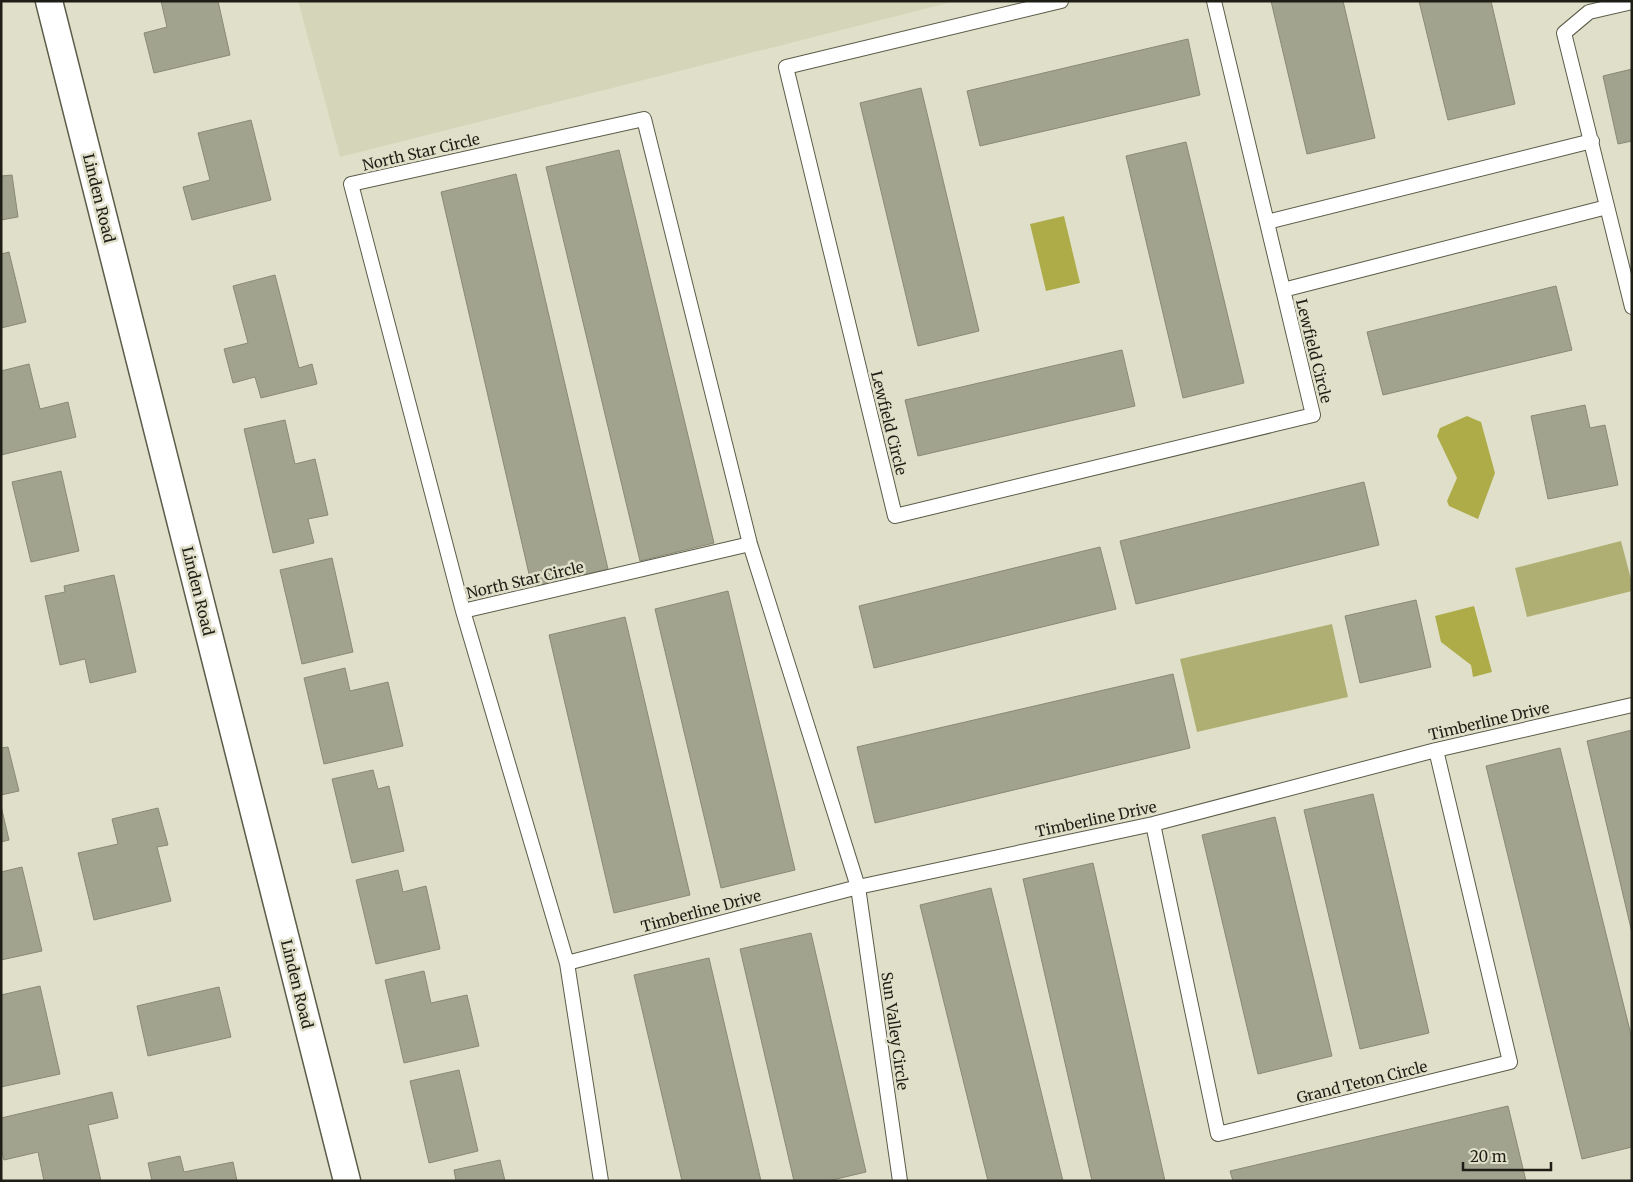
<svg xmlns="http://www.w3.org/2000/svg" width="1633" height="1182" font-family="Merriweather,serif">
	<rect width="100%" height="100%" fill="#e0e0ca"/>
	<!-- built -->
	<path fill="#d5d6b9" d="M298,1h658l-616,156z"/>
	<!-- green -->
	<path fill="#b0af73" d="M1621,541l11,42v8l-105,26 -12,-49z
		M1332,624l16,73 -151,35 -17,-73z"/>
	<!-- water -->
	<path fill="#aeac48" d="M1064,216l16,67 -34,8 -16,-67z
		M1467,416l14,6 14,51 -17,46 -29,-13 -2,-5 10,-23 -20,-42 3,-8z
		M1474,606l18,66 -19,5 -2,-12 -30,-23 -6,-26z"/>
	<!-- building -->
	<path fill="#a2a38e" stroke="#898975" d="M161,1h57l12,54 -76,18 -10,-40 23,-6z
		M1271,1h72l32,137 -68,16z
		M1419,1h72l24,103 -67,16z
		M1188,39l12,56 -220,51 -13,-55z
		M1632,69v72l-14,3 -15,-68z
		M921,88l58,243 -61,15 -58,-243z
		M251,120l20,80 -79,20 -9,-33 27,-7 -12,-47z
		M1186,142l58,241 -61,15 -57,-242z
		M619,150l95,393 -74,18 -94,-394z
		M516,174l92,395 -76,18 -91,-395z
		M12,175l6,42 -17,3v-44z
		M9,252l17,70 -25,6v-74z
		M275,275l24,93 13,-4 5,20 -56,14 -6,-21 -22,6 -9,-34 24,-6 -15,-57z
		M1556,286l16,64 -189,45 -16,-63z
		M1122,350l13,56 -217,50 -13,-56z
		M29,364l11,45 28,-7 8,35 -75,18v-84z
		M1585,405l5,23 15,-3 13,60 -70,14 -17,-83z
		M285,420l10,44 20,-5 13,56 -20,4 6,24 -41,10 -29,-124z
		M61,471l18,80 -48,11 -19,-80z
		M1364,482l15,63 -243,59 -16,-63z
		M1100,547l16,62 -242,59 -15,-62z
		M332,558l21,94 -51,12 -22,-94z
		M114,575l22,97 -46,11 -5,-24 -25,6 -15,-69 20,-4 -1,-6z
		M728,591l67,279 -74,18 -66,-279z
		M1416,600l15,67 -71,16 -15,-67z
		M625,617l65,278 -76,18 -65,-278z
		M345,668l5,23 38,-9 15,64 -79,18 -20,-86z
		M1173,674l17,74 -315,75 -18,-76z
		M1632,730v203l-45,-192z
		M8,747l11,44 -18,4v-47z
		M1560,748l72,291v108l-50,12 -96,-393z
		M373,770l5,19 11,-3 15,65 -52,12 -20,-84z
		M1373,794l56,239 -69,16 -56,-239z
		M1,806l8,34 -8,2z
		M158,808l10,37 -11,2 14,54 -77,19 -16,-67 40,-9 -6,-25z
		M1275,817l57,239 -74,18 -56,-239z
		M1093,863l72,318h-73l-69,-302z
		M22,867l20,84 -41,9v-88z
		M398,870l5,22 23,-6 14,63 -64,15 -20,-84z
		M991,888l72,293h-75l-68,-276z
		M811,933l55,239 -38,9h-34l-54,-232z
		M709,958l52,223h-79l-48,-206z
		M424,971l7,32 36,-8 12,51 -75,17 -19,-83z
		M40,986l20,88 -59,13v-92z
		M219,987l12,50 -83,19 -11,-50z
		M459,1070l19,81 -49,12 -19,-82z
		M112,1092l6,26 -30,7 13,56h-57l-6,-29 -34,8 -3,-12v-30z
		M1508,1106l18,75h-293l-3,-10z
		M180,1156l4,16 49,-10 4,19h-85l-4,-18z
		M500,1160l5,21h-49l-2,-11z"/>
	<g fill="none" stroke-linecap="round" stroke-linejoin="round">
		<defs>
			<path id="lane" d="M1061,1l-275,66 109,449 418,-101 -99,-414
				M1632,2l-43,10 -25,21 68,274
				M1267,222l325,-81
				M1283,290l324,-83
				M463,611l287,-67
				M1153,824l65,310 292,-72 -74,-312
				M567,963l291,-76 295,-63 283,-74 196,-45
				M601,1181l-34,-218 -104,-352 -112,-427 293,-65 106,425 108,343 42,294"/>
			<path id="street" d="M49,1l298,1180"/>
		</defs>
		<!-- lane casing -->
		<use href="#lane" stroke="#5b5c49" stroke-width="16"/>
		<!-- street casing -->
		<use href="#street" stroke="#5b5c49" stroke-width="29"/>
		<!-- lane -->
		<use href="#lane" stroke="#fff" stroke-width="14"/>
		<!-- street -->
		<use href="#street" stroke="#fff" stroke-width="26"/>
	</g>
	<g text-anchor="middle" dominant-baseline="central" stroke-width="5" stroke-linejoin="round" paint-order="stroke">
		<!-- street labels -->
		<g font-size="15" fill="#1e1e16" stroke="#e0e0ca">
			<text transform="translate(421 152) rotate(-13)">North Star Circle</text>
			<text transform="translate(99 198) rotate(76)">Linden Road</text>
			<text transform="translate(1314 351) rotate(76)">Lewfield Circle</text>
			<text transform="translate(889 423) rotate(76)">Lewfield Circle</text>
			<text transform="translate(525 580) rotate(-13)">North Star Circle</text>
			<text transform="translate(198 591) rotate(76)">Linden Road</text>
			<text transform="translate(1489 721) rotate(-13)">Timberline Drive</text>
			<text transform="translate(1096 819) rotate(-12)">Timberline Drive</text>
			<text transform="translate(701 911) rotate(-15)">Timberline Drive</text>
			<text transform="translate(297 984) rotate(76)">Linden Road</text>
			<text transform="translate(895 1031) rotate(82)">Sun Valley Circle</text>
			<text transform="translate(1362 1082) rotate(-14)">Grand Teton Circle</text>
		</g>
	</g>
	<!-- border -->
	<rect width="1633" height="1182" fill="none" stroke="#1e1e16" stroke-width="5"/>
	<!-- scale -->
	<path d="M1463 1162v8h88v-8" fill="none" stroke="#1e1e16" stroke-width="2.5"/>
	<text x="1470" y="1162" font-size="15" fill="#1e1e16" stroke="#e0e0ca" stroke-width="4" paint-order="stroke">20 m</text>
</svg>
